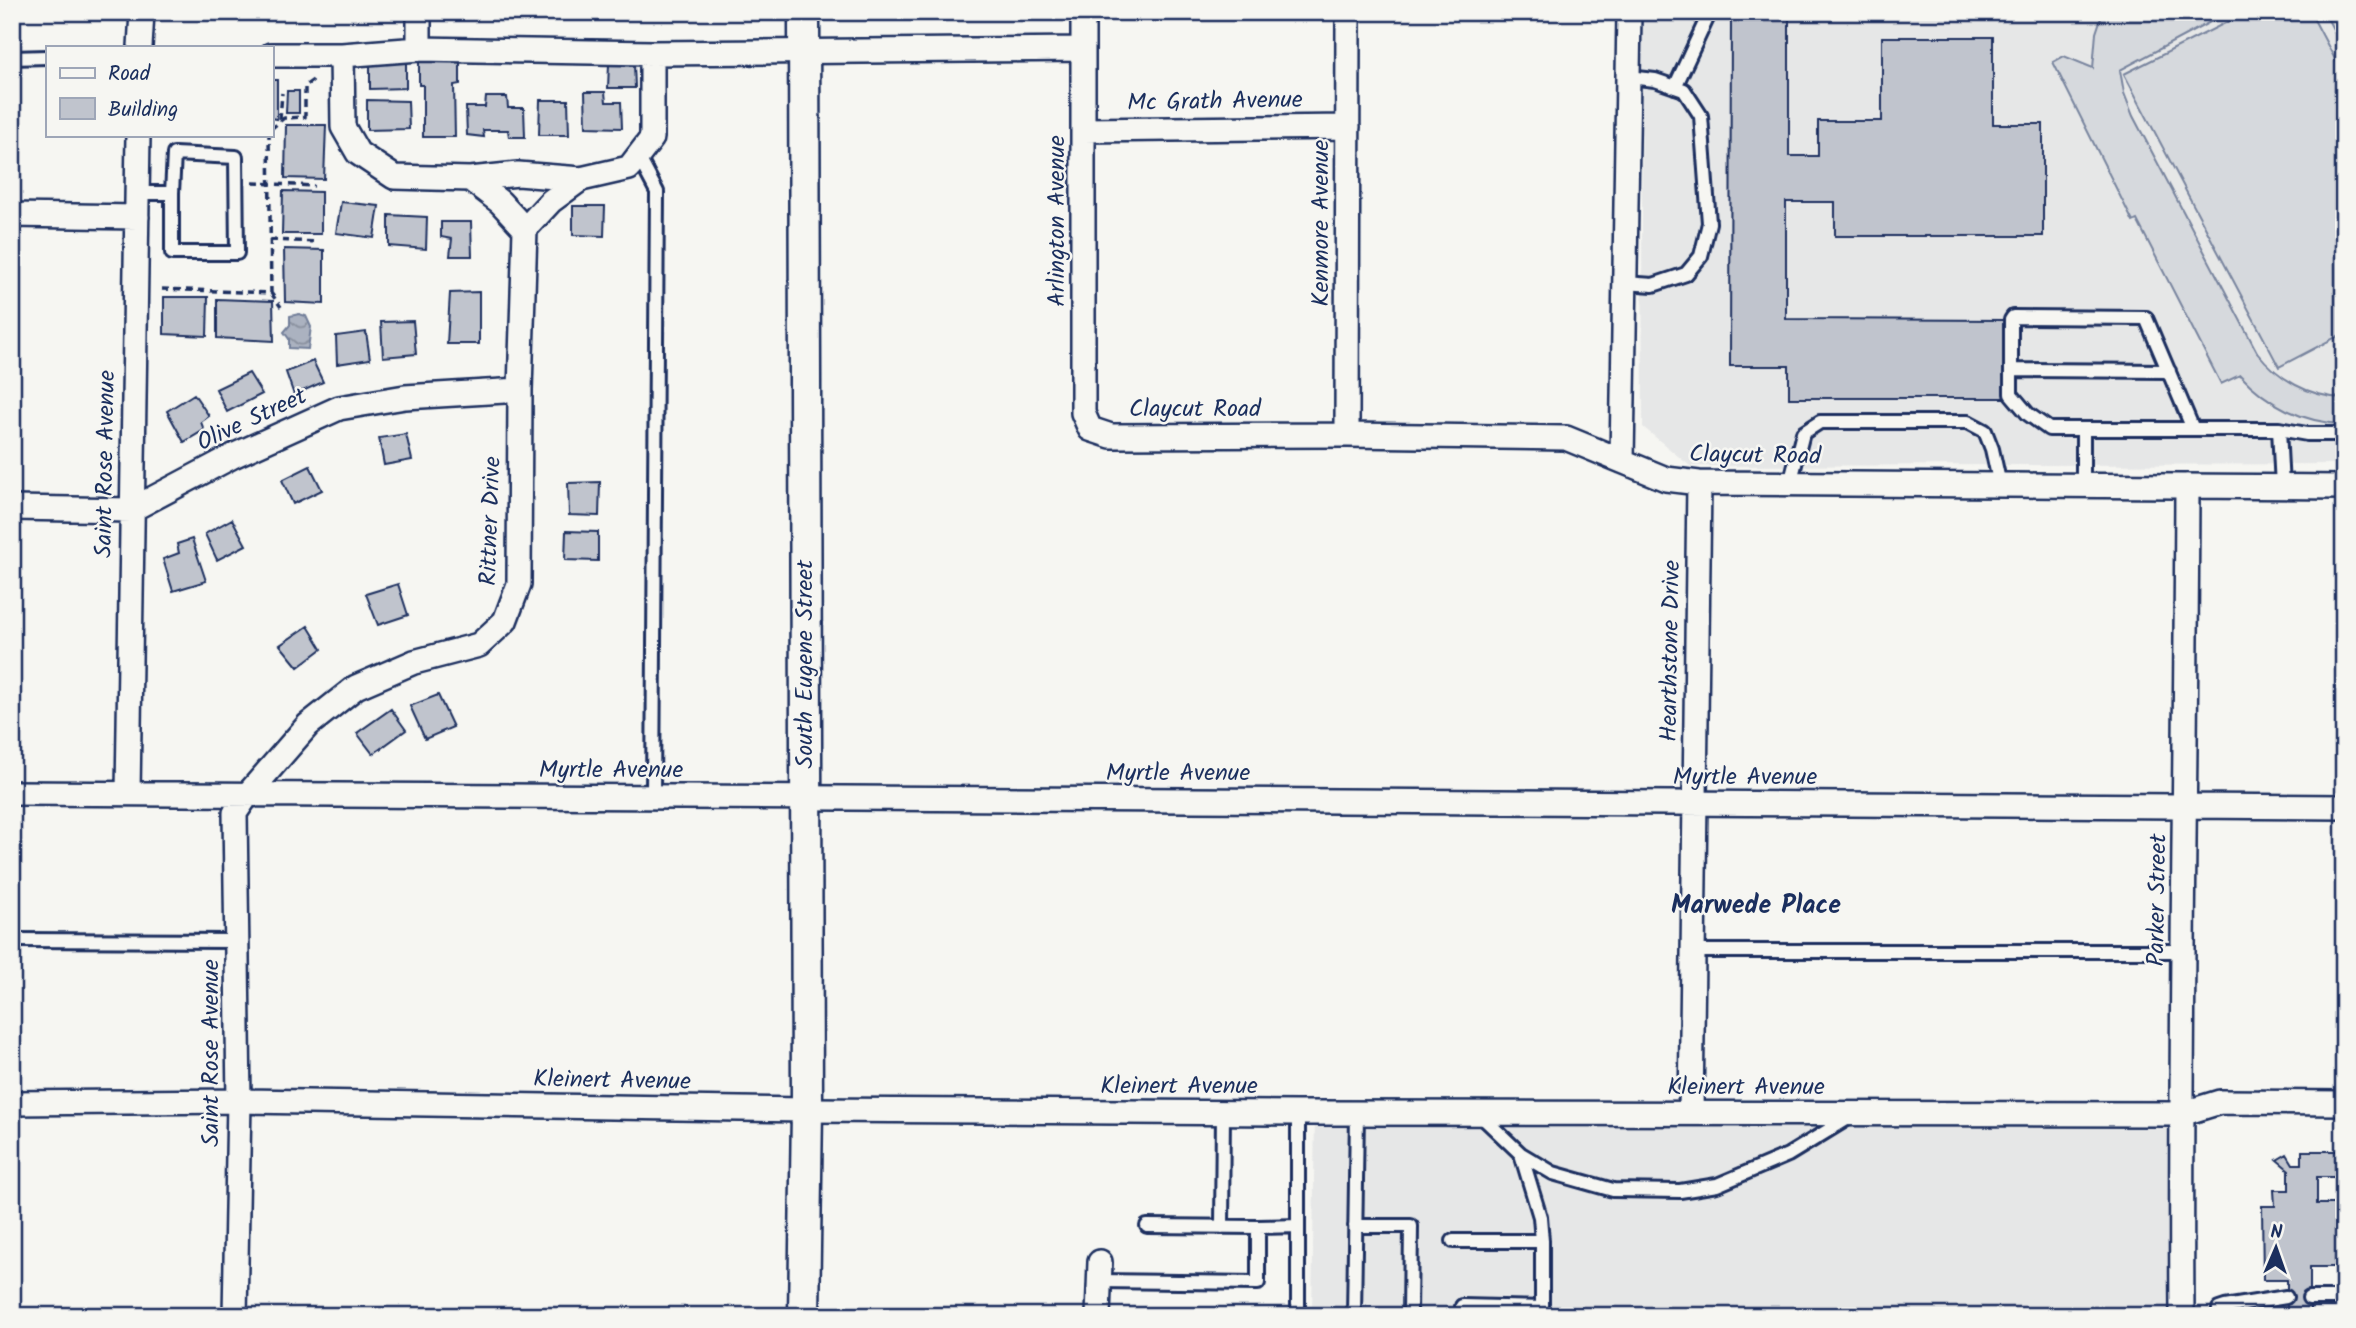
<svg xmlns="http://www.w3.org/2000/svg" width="2356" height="1328" font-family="Kalam,sans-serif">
	<defs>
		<pattern id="water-waves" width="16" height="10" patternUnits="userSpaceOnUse" patternTransform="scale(1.75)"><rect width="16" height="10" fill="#abb2c0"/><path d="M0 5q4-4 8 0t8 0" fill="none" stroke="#8a919f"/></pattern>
	</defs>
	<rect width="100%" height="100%" fill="#f6f6f2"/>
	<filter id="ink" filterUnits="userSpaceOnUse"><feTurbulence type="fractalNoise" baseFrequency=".0143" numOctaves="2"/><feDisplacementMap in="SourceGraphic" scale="14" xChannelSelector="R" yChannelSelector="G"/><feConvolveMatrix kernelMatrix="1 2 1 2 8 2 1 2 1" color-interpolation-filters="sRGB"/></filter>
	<g filter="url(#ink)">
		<!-- built -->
		<path fill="#e6e7e7" d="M1641,12h703v452l-654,2 -47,-39z
			M1315,1113l866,1 1,202h-870z"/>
		<!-- grass -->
		<path fill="#d6d9dd" stroke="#78849e" stroke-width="2" d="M2103,12h126l-109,58 4,23 9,23 124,236c21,27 52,45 87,46v26c-41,-1 -77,-20 -104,-49l-19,9 -84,-164 -4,2 -80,-160 11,-6 29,12 3,-35z
			M2247,12h63l34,64v257l-65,34 -155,-293z
			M2324,12h20v38l-19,-36z"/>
		<!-- water -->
		<path fill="url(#water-waves)" stroke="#717e99" stroke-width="2" d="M299,314l7,2 5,11 -3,22 -19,-1v-9l-5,-7 6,-7v-9z"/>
		<!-- building -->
		<path fill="#c0c4cd" stroke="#1b2f5e" stroke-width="2" d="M1731,12h58v144h29v-35h64v-84h111v87h50v112h-208v-34h-49v117l220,1v78h-217v-32h-59z
			M419,61h41v23l-6,1 1,52h-32v-52h-4z
			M370,62h36v26l-36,1z
			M609,64h25l1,24h-27z
			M271,80h6v39l-6,-1z
			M287,91h12v22h-13z
			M585,92h20l1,10h15l1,26 -36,-1z
			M486,97h21l1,11h16l1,29h-16l-1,-7h-25l1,7 -17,-2 -1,-28h19z
			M367,100l41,1 1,28 -42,1z
			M540,100h28l1,35h-30z
			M286,125h40l-2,54 -39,-1z
			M283,191l38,1v42h-39z
			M341,202l38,4 -5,32 -38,-5z
			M573,206h32l-1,30 -31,-1z
			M389,215l38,2 -1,32 -37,-3z
			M441,222h30l1,34h-22l2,-17 -11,-2z
			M284,249l40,1v54l-39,-2z
			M479,292v52h-32l3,-51z
			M164,297h44l-1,39 -43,-2z
			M217,299l56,2 1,40 -57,-3z
			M413,321l3,33 -33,3 -2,-35z
			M366,332l4,27 -33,5 -1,-28z
			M313,361l10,21 -29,13 -8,-23z
			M249,373l13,21 -35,18 -11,-23z
			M194,394l15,22 -8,6 3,8 -20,12 -17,-31z
			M406,434l6,26 -28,5 -5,-27z
			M310,466l12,24 -29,14 -11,-24z
			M600,482l-1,34 -30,-1 -1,-32z
			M232,519l14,26 -29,15 -12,-26z
			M566,531l32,1v29l-33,-1z
			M192,539l14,42 -33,10 -10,-32 16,-6 -2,-9z
			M398,584l10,31 -30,10 -12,-31z
			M308,626l14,23 -24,18 -18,-22z
			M438,695l15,32 -28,12 -15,-33z
			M391,709l15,21 -33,24 -16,-21z
			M2302,1151h42v26h-27v27h27v63h-34v46l-23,1v-34h-24l-1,-74h13l-1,-16h15v-20l-12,-10 10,-6 6,10h9z"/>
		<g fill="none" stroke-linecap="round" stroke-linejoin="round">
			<defs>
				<path id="service" d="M12,58l35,-1
					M1675,87l35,-75
					M638,156l19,36 -4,605
					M137,193h35l2,-39 62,3 1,96h-65v-60
					M1625,283l28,2 33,-11 15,-18 8,-33 -8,-107 -17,-26 -29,-10 -26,-3
					M2011,370l158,1
					M2193,429l-47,-111 -133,-1 -2,3v74l17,20 21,15h230l3,58
					M2279,429l28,5h37
					M1790,484l13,-51 17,-11h148l17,9 7,18 8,36
					M2083,485v-55
					M12,940l226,1
					M1693,951h490
					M1298,1113v203
					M1479,1114l42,40 32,19 60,17 67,1 37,-6 71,-30 62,-38
					M1355,1226h56l-1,90
					M1222,1227l1,-114
					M1258,1227l40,-1
					M1453,1241h89l-2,-24 -19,-63
					M1100,1281l158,2v-56l-111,-1
					M2309,1298h35
					M1462,1306l80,2v-67
					M1354,1316l3,-203
					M2218,1316l1,-7 6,-2 61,-10"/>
				<path id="minor" d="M419,12v37
					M1083,12v401l7,16 21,7 236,-1 219,3 100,41 33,4 645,4
					M140,47l2,-35
					M271,55h71l77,-6 233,4 431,-4
					M1084,130l264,-3
					M470,179l48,-5 63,5
					M12,215l125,2
					M525,229l26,-28 30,-22 48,-11 23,-30v-85
					M1347,435l1,-423
					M1622,461l7,-449
					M12,508l119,2 102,-54 106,-48 66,-11 115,-7
					M12,793l2332,14
					M128,793l10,-658
					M12,1103l227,-2 568,9 491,3 883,1 39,-12 124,1
					M1691,1113l8,-630
					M235,1316l4,-215 -4,-288 13,-19 60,-69 48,-38 58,-25 65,-17 26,-24 14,-37 1,-194 5,-161 -25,-27 -30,-23 -76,-2 -36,-24 -15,-26 -1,-72
					M1098,1316l2,-54
					M2182,1316c-2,-277 4,-553 5,-830"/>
				<path id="tertiary" d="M804,12l3,1098 -3,206"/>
			</defs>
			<!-- service casing -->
			<use href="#service" stroke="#1b2f5e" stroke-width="18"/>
			<!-- minor casing -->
			<use href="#minor" stroke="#1b2f5e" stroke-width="28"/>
			<!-- tertiary casing -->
			<use href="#tertiary" stroke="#1b2f5e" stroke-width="35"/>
			<!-- path -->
			<path stroke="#1b2f5e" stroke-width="3.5" stroke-dasharray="7 5" stroke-linecap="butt" d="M280,119l2,-26
				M271,129l13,-11 21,-1v-31l8,-6
				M253,183l61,3
				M270,240l46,2
				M162,289l109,4 -2,-158
				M271,293l10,14"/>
			<!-- service -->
			<use href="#service" stroke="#f6f6f2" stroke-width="12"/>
			<!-- minor -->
			<use href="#minor" stroke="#f6f6f2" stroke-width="23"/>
			<!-- tertiary -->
			<use href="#tertiary" stroke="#f6f6f2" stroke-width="30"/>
		</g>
	</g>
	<g text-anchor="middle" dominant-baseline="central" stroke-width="5" stroke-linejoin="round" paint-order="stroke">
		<!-- street labels -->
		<g font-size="24" fill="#1b2f5e" stroke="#f6f6f2">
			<text transform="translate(1215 102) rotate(-1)">Mc Grath Avenue</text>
			<text transform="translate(1057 221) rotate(-90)">Arlington Avenue</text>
			<text transform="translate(1321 223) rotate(-90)">Kenmore Avenue</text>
			<text x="1195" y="409">Claycut Road</text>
			<text transform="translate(252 420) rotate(-25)">Olive Street</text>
			<text transform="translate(1755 456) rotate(1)">Claycut Road</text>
			<text transform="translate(106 464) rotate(-89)">Saint Rose Avenue</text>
			<text transform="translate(491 521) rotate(-88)">Rittner Drive</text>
			<text transform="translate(1671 651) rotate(-89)">Hearthstone Drive</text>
			<text transform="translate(805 664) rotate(-90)">South Eugene Street</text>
			<text x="611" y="770">Myrtle Avenue</text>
			<text x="1178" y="773">Myrtle Avenue</text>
			<text x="1745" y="777">Myrtle Avenue</text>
			<text transform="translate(2158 900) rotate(-89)">Parker Street</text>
			<text transform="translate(211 1053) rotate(-90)">Saint Rose Avenue</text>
			<text transform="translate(612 1081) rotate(1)">Kleinert Avenue</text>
			<text x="1179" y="1086">Kleinert Avenue</text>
			<text x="1746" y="1087">Kleinert Avenue</text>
		</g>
		<!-- neighbourhood labels -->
		<g font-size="26" font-weight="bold" fill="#1b2f5e" stroke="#f6f6f2">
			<text x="1756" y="906">Marwede Place</text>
		</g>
	</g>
	<!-- margin -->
	<rect width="2356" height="1328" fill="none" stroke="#f6f6f2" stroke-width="42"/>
	<rect x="21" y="21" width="2314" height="1286" fill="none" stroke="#1b2f5e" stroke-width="2.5" filter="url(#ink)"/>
	<!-- legend -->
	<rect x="46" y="46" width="228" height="91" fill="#f6f6f2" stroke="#9ea6b7" stroke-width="2"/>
	<rect x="60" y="68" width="35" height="10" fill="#f6f6f2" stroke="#9ea6b7" stroke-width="2"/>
	<text x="108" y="80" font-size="21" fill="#1b2f5e">Road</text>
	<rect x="60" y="98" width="35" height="21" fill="#c0c4cd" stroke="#9ea6b7" stroke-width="2"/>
	<text x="108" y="116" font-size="21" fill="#1b2f5e">Building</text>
	<!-- north arrow -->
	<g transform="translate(2276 1248) rotate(2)" stroke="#f6f6f2" stroke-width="5" paint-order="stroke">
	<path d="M0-5L12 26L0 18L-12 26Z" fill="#1b2f5e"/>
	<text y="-10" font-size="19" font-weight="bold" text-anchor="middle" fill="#1b2f5e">N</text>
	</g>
</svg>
